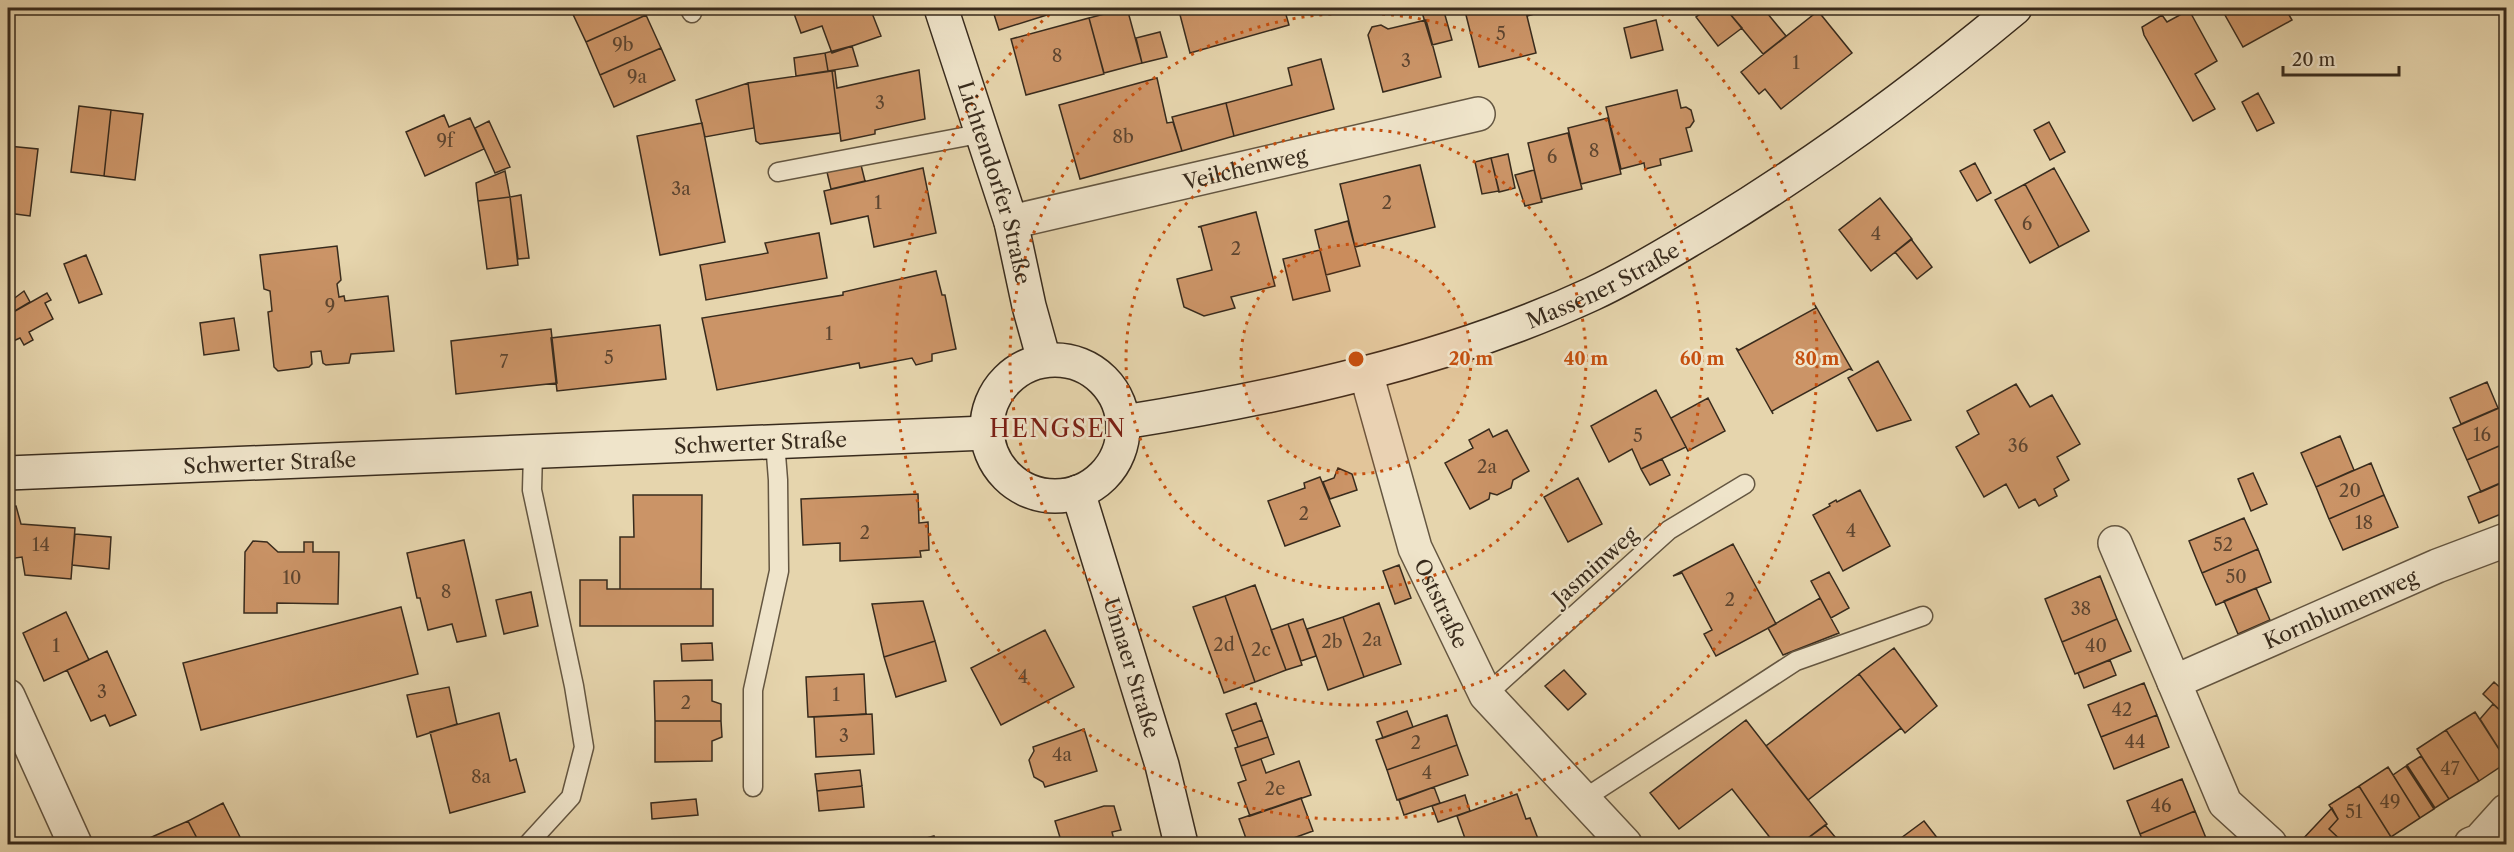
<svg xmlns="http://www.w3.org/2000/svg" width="2514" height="852" font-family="'Libre Caslon Text',serif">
	<rect width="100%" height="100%" fill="#e6d5ad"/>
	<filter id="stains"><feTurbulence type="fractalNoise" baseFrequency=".00333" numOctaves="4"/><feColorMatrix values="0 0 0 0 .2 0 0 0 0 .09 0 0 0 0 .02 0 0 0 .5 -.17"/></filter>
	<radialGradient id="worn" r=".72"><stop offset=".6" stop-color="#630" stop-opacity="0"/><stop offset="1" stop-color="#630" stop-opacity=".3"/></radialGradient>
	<!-- building -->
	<path fill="#cb9467" stroke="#382b1d" stroke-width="1.5" d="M570,8h73l3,7 -60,27z
		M792,8h78l11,28 -49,17 -10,-27 -21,7z
		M992,8h55l3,6 -51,16z
		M1127,8l15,55 -38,10 -15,-55z
		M1190,8h94l5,17 -99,28 -11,-42z
		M1428,8h15l9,32 -20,5 -11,-36z
		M1480,8h45l11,45 -57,14 -14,-56z
		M1525,8h27v1l-25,7z
		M1709,8h16l17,20 -24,18 -22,-29z
		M1725,8h38l23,28 -23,18z
		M2221,8h64l7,12 -49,27z
		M2189,10l28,51 -22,13 20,35 -22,12 -49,-86 -2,-8 20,-12 5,7z
		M1818,11l34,42 -71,56 -16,-20 -6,5 -18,-22z
		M646,15l15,33 -61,27 -14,-33z
		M1089,18l15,56 -78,21 -15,-56z
		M1426,20l15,57 -58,15 -15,-57 4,-8 9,-2 7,4z
		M1656,20l7,30 -32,8 -7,-30z
		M1160,32l7,25 -25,6 -6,-25z
		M852,46l6,20 -30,5 -3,-18z
		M661,48l14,32 -61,27 -14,-32z
		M825,53l3,18 -32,5 -2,-18z
		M1321,59l13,50 -100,27 -8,-33 66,-18 -4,-17z
		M919,70l6,49 -50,11v4l-34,7 -9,-70h3l2,17z
		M832,71l8,62 -80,11 -4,-3 -8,-58z
		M1157,78l10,45 6,-1 9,29 -102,28 -21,-74z
		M748,83l6,45 -49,9 -9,-37z
		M1677,90l4,18 5,-1 5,3 3,11 -4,6 -4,1 6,23 -32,8 1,6 -16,4 -1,-6 -23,6 -15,-62z
		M2258,93l16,30 -17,8 -15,-29z
		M1226,103l8,33 -52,15 -10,-34z
		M79,106l32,4 -7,66 -33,-4z
		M111,110l32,4 -8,66 -31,-4z
		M444,115l5,12 21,-9 14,31 -59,27 -19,-44z
		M1608,118l13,56 -40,10 -13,-56z
		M489,121l21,46 -15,6 -20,-45z
		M2049,122l16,30 -15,8 -16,-30z
		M702,123l23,119 -65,13 -23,-119z
		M1568,133l14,56 -41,10 -13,-56z
		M8,146l30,3 -8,67 -22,-3z
		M1508,154l7,34 -16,4 -8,-34z
		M1491,158l8,33 -17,3 -7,-32z
		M1975,163l16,30 -14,8 -17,-30z
		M861,165l4,16 -34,8 -4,-17z
		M1420,165l15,62 -80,20 -15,-63z
		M923,168l13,65 -62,14 -6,-31 -37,8 -7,-33z
		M2054,168l35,63 -30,16 -34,-63z
		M1534,170l8,32 -17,4 -10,-31z
		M505,171l5,26 -32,4 -2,-18z
		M2025,184l34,63 -29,16 -35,-63z
		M521,195l8,63 -11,1 -8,-62z
		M510,197l8,68 -31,4 -9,-68z
		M1880,198l32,41 -41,32 -32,-41z
		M1256,212l19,74 -44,11 4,11 -31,8 -20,-9 -7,-28 35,-9 -11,-43h-3z
		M1348,221l12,45 -34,9 -11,-45z
		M819,233l8,45 -121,22 -6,-35 68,-12 -3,-10z
		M1911,239l21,28 -15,12 -22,-27z
		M337,246l4,34 -4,4 2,13 5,-1 1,5 43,-5 6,55 -43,3 -2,9 -23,2 -3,-2 -2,-12 -10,1 1,12 -3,3 -31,4 -4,-4 -6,-55 4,-1 -2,-20 -6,-2 -4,-34z
		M1320,250l10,41 -37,9 -10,-41z
		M86,255l16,39 -23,9 -15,-39z
		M936,271l6,24h3l11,54 -24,5v7l-16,4 -4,-7 -52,10 -1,-5 -142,27 -15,-72 141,-23v-3z
		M24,291l6,11 -22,13v-12z
		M47,293l4,7 -6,3 8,16 -24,13 4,8 -9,5 -4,-7 -9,4 -3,-7v20v-40z
		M1815,305l37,65 -3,-1 -77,42 1,3 -37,-66 3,2 77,-42z
		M234,318l5,32 -35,5 -4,-32z
		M660,325l6,54 -109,12 -6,-53z
		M551,329l6,54 -101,11 -5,-53z
		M1878,361l33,59 -34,11 -29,-53z
		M2487,382l11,26 -37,16 -11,-26z
		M2016,384l14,23 22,-12 28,49 -23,13 12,23 -15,9 3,7 -18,10 -4,-7 -16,9 -13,-24 -22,13 -28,-50 23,-13 -12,-23z
		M1656,390l30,57 -45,22 -9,-20 -23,13 -18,-36z
		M1708,398l17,33 -37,20 -17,-33z
		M2506,405v38l-39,17 -14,-32z
		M1489,429l4,8 14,-7 22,41 -16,9 -2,8 -14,7 -7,-2 -1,6 -19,10 -25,-46 28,-15 -4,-8z
		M2340,436l14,34 -38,17 -15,-34z
		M2506,443v38l-25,11 -14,-32z
		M1662,459l8,16 -20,10 -9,-16z
		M2371,463l13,32 -55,24 -13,-32z
		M1338,468l14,6 5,16 -27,9 -7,-17 11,-4z
		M2253,473l14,31 -16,7 -13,-32z
		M1320,477l20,49 -55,20 -17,-45 37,-13 -1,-5z
		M1578,478l24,46 -34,18 -24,-45z
		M2505,481l1,31 -27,11 -11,-26z
		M1860,490l30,56 -47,25 -30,-56 17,-9 -1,-2 7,-4 1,2z
		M918,494l1,29 9,-1 1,28 -9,1 1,6 -81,4v-18l-37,2 -2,-46z
		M633,495h69l-1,94h-81v-52h14z
		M2384,495l14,32 -55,23 -14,-31z
		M16,506l5,18 54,4 -4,51 -46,-4 -3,-18 -14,2v-52z
		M2244,518l14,31 -56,24 -13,-32z
		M75,534l36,3 -2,32 -37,-4z
		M464,540l22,96 -29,6 -5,-18 -24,6 -8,-32h-3l-10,-45z
		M253,541l14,1 11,10h26v-10h9v10h26l-1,52 -61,-1v10h-33l1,-61z
		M1733,544l43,80 -60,32 -12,-22 8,-4 -30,-57 -9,3z
		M2258,549l13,33 -55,23 -14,-32z
		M1399,565l12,33 -16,6 -12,-33z
		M1829,572l20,36 -18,10 -20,-37z
		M2100,576l17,43 -55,23 -17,-43z
		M580,580h27v9h106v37h-133z
		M1255,585l31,85 -31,12 -30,-86z
		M2256,588l14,32 -32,14 -14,-33z
		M531,592l7,34 -34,8 -8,-34z
		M1225,596l30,86 -31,11 -31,-86z
		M1820,598l19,35 -56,22 -15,-27z
		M923,601l12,40 -51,16 -12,-53z
		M1379,603l22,61 -37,13 -21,-60z
		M401,607l17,67 -217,56 -18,-67z
		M66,612l23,48 -45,21 -21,-48z
		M1343,617l21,60 -36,13 -21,-61z
		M1303,619l13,37 -15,5 -13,-37z
		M2117,619l14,32 -56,23 -13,-32z
		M1288,624l14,41 -16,5 -15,-40z
		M1045,630l29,57 -73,38 -30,-57z
		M935,641l11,40 -50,16 -12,-40z
		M712,643l1,17 -31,1 -1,-17z
		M1894,648l43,58 -32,27 -46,-59z
		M107,651l29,64 -26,11 -5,-11 -14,6 -24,-51z
		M2110,660l6,15 -32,13 -6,-15z
		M1564,670l22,24 -18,16 -23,-24z
		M864,674l2,40 -58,3 -2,-40z
		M1859,674l42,54 -93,72 -42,-54z
		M712,680v21l9,3v17h-66l-1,-40z
		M2494,682l12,11v23l-23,-22z
		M2144,683l13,32 -56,22 -13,-32z
		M449,687l8,37 -40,13 -10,-42z
		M1256,703l6,17 -30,11 -6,-17z
		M2493,704l13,12v25l-7,8 -19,-30z
		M1407,711l6,16 -30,11 -6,-16z
		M2475,712l31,48v3l-27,18 -33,-51z
		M499,713l11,48 6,-2 9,33 -75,21 -20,-81z
		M872,714l2,40 -58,3 -2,-40z
		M1447,715l10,30 -70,25 -11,-30z
		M2157,715l12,32 -55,22 -13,-32z
		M1262,720l6,17 -30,10 -6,-16z
		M1746,720l81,104 -27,20h-25l-43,-55 -53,40 -29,-36z
		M655,721h66l1,16 -10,4v20l-57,1z
		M1084,729l13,42 -52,16 -2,-5 -9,-5 -5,-17 5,-9 -1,-4z
		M2446,730l33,51 -30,18 -32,-50z
		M1268,737l6,17 -33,12 -6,-18z
		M1457,745l11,30 -71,25 -10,-30z
		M2421,756l28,43 -14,9 -28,-43z
		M1261,759l5,14 33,-12 12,34 -61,21 -12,-33 8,-3 -5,-14z
		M2406,766l28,43 -14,9 -27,-43z
		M2388,767l32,51 -29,19 -32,-51z
		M860,770l2,16 -45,5 -2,-17z
		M2182,779l13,32 -55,23 -13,-33z
		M862,786l2,21 -45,4 -2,-20z
		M2359,786l32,51 -12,7h-24l-3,-4 -7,4 -16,-15 9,-10 -9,-14z
		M1434,787l6,16 -36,12 -5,-15z
		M1517,794l9,25 4,-1 10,26h-73l-10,-28z
		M1465,795l5,16 -32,11 -6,-16z
		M1301,798l12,33 -36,13 -1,-2 -7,2h-21l-9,-25z
		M696,799l2,16 -46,4 -1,-16z
		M223,803l20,40 -43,1 -12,-23z
		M1104,806h10l7,24 -9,2 3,12h-53l-7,-23z
		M2332,808l6,11 -9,10 16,15h-43l-2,-2z
		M2195,811l13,32 -64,1 -4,-10z
		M188,821l12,23h-64z
		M1924,821l18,23h-49z
		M1825,825l16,19h-41z
		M934,836l3,8h-32z"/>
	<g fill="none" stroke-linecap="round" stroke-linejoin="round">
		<defs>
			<path id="lane" d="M689,8l3,5
				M778,172l206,-39
				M1486,695l183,-165 76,-46
				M753,787v-97l26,-119 -1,-91 -3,-38
				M1582,800l214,-139 127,-45
				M528,844l43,-47 13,-50 -10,-61 -42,-196 1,-38"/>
			<g id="street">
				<path id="s1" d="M1011,222l467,-108"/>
				<path id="s2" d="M1366,373l49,175 71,147 139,149"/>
				<path d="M2115,543l59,139"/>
				<path d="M8,696l67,148"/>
				<path id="s3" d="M2270,844l-45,-41 -51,-121 263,-116 69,-26"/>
				<path d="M2471,844l8,-3 27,-30"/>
			</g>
			<g id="secondary">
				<path id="s4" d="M941,8l70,214 18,84 15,54"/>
				<circle cx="1055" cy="428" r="68"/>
				<path id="s5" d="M1124,422c157,-25 323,-61 468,-128 41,-19 79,-43 118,-66 107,-65 209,-140 305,-220"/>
				<path id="s6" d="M8,473l978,-40"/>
				<path id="s7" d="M1078,492l84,273 19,79"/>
			</g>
		</defs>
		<!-- lane casing -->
		<use href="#lane" stroke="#645641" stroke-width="21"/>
		<!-- street casing -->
		<use href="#street" stroke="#645641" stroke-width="36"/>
		<!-- secondary casing -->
		<use href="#secondary" stroke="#382b1d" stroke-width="36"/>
		<!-- lane -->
		<use href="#lane" stroke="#efe4ca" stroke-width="18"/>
		<!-- street -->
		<use href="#street" stroke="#efe4ca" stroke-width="33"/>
		<!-- secondary -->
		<use href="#secondary" stroke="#efe4ca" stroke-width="33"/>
	</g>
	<!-- distance rings -->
	<circle cx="1356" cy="359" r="115" fill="#c5500f" fill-opacity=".12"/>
	<g fill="none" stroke="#c5500f" stroke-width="3" stroke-dasharray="3 6">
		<circle cx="1356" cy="359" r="115"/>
		<circle cx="1356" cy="359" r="230"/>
		<circle cx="1356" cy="359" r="346"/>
		<path d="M1655 8A461 461 0 1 1 1057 8"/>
	</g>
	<g text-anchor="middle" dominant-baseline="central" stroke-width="5" stroke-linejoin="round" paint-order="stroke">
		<!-- number labels -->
		<g font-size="18" fill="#5d4530">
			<text x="1501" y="34">5</text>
			<text x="623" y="45">9b</text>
			<text x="1057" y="56">8</text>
			<text x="1406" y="61">3</text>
			<text x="1796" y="63">1</text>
			<text x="637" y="77">9a</text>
			<text x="880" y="103">3</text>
			<text x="1123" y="137">8b</text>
			<text x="445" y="141">9f</text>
			<text x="1594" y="151">8</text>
			<text x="1552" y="157">6</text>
			<text x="681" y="189">3a</text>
			<text x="878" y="203">1</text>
			<text x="1387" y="203">2</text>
			<text x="2027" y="224">6</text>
			<text x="1876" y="234">4</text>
			<text x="1236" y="249">2</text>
			<text x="330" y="306">9</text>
			<text x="829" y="334">1</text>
			<text x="609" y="358">5</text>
			<text x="504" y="362">7</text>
			<text x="2482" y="435">16</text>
			<text x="1638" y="436">5</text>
			<text x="2018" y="446">36</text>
			<text x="1487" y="467">2a</text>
			<text x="2350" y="491">20</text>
			<text x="1304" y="514">2</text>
			<text x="2364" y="523">18</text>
			<text x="1851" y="531">4</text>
			<text x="865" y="533">2</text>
			<text x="41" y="545">14</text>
			<text x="2223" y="545">52</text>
			<text x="2236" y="577">50</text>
			<text x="292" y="578">10</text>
			<text x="446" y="592">8</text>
			<text x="1730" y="600">2</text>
			<text x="2081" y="609">38</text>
			<text x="1372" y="640">2a</text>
			<text x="1332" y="642">2b</text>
			<text x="1224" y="645">2d</text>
			<text x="56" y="646">1</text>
			<text x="2096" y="646">40</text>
			<text x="1261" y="650">2c</text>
			<text x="1023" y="677">4</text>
			<text x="102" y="692">3</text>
			<text x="836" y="695">1</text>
			<text x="686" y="703">2</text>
			<text x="2122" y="710">42</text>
			<text x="844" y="736">3</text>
			<text x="2135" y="742">44</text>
			<text x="1416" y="743">2</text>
			<text x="1062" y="755">4a</text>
			<text x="2450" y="769">47</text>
			<text x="1427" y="773">4</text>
			<text x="481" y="777">8a</text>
			<text x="1275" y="789">2e</text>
			<text x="2390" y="802">49</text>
			<text x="2161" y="806">46</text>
			<text x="2354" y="812">51</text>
		</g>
		<!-- street labels -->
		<g font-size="21" fill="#382b1d" stroke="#efe4ca">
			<text stroke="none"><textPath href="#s1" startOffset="240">Veilchenweg</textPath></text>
			<text stroke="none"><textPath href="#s4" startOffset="183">Lichtendorfer Straße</textPath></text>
			<text stroke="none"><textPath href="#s5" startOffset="500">Massener Straße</textPath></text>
			<text stroke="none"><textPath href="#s6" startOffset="753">Schwerter Straße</textPath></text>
			<text stroke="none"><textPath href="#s6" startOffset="262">Schwerter Straße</textPath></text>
			<text transform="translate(1595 566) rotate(-42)">Jasminweg</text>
			<text stroke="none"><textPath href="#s2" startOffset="243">Oststraße</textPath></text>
			<text stroke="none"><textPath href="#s3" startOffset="374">Kornblumenweg</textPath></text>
			<text stroke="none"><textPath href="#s7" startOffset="184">Unnaer Straße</textPath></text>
		</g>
		<!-- quarter labels -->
		<g font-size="24" letter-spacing="1.5" fill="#7a1f14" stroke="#efe4ca">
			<text x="1058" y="428">HENGSEN</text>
		</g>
	</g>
	<circle cx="1356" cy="359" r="9" fill="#c5500f" stroke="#efe4ca" stroke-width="3"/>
	<g font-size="18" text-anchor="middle" font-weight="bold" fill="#c5500f" stroke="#efe4ca" stroke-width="5" stroke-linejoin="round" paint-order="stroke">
		<text x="1471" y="365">20 m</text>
		<text x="1586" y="365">40 m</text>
		<text x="1702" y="365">60 m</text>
		<text x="1817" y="365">80 m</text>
	</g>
	<!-- margin -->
	<rect width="2514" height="852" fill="none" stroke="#e6d5ad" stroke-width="30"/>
	<rect x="9" y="9" width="2496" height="834" fill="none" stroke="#382b1d" stroke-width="3"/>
	<rect x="15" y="15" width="2484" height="822" fill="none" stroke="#382b1d" stroke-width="1.5"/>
	<!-- scale -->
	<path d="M2283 66v9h116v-9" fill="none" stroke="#382b1d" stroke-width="3"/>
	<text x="2292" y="66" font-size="18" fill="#382b1d" stroke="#efe4ca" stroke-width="4.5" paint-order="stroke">20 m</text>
	<rect width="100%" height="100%" filter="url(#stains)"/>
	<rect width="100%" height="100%" fill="url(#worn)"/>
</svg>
